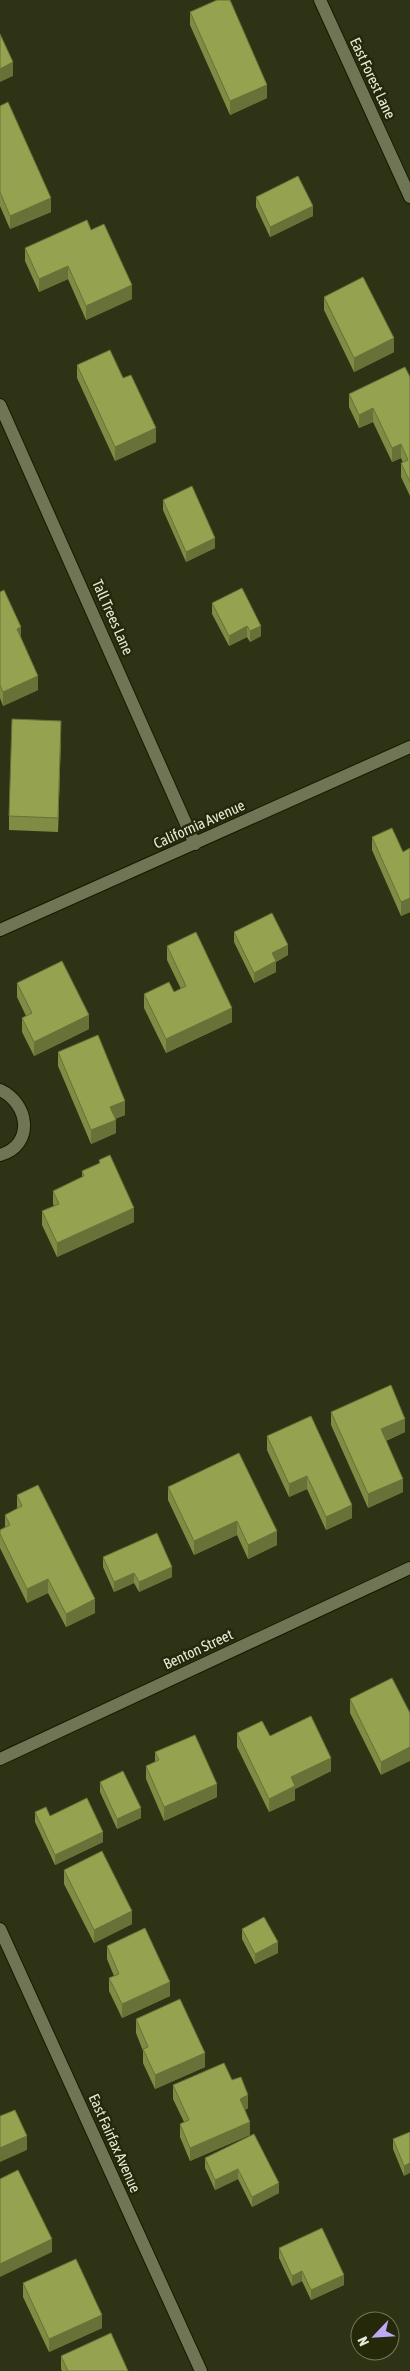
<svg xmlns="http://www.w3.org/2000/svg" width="410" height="2371" font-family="'Asap Condensed',sans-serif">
	<rect width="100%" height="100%" fill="#2e3315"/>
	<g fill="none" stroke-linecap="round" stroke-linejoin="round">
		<defs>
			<path id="minor" d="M320,0l90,197
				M0,405l195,439
				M0,930l410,-183
				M0,1090c29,13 35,55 0,65
				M0,1759l410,-191
				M0,1929l201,442"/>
		</defs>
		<!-- minor casing -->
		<use href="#minor" stroke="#171a00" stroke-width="14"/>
		<!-- minor -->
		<use href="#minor" stroke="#707655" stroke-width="12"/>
	</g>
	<!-- wall -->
	<path fill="#808b44" d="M190,12l77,86 -37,17 -40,-90z
		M0,106l51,106 -41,17 -10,-23z
		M256,197l57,19 -43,21 -14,-30z
		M91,230l41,69 -46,21 -18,-41 -29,13 -14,-31v-13z
		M324,297l70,55 -40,20 -30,-62z
		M77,365l46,13 33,64 -41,19 -38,-83z
		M410,377v119l-9,-19v-14h2l-2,-5 -9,4 -19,-40 -14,6 -10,-21v-13z
		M163,500l52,48 -29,14 -23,-52z
		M0,592l21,46 17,52 -35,16 -3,-8z
		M212,603l49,33 -11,6 -3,-5 -18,9 -17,-32z
		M61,735l-3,97 -49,-2v-14z
		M372,837l31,15 7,-4v64l-9,4 -29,-66z
		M234,932l54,23 -12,7v10l-22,11 -20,-41z
		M167,946l65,76 -66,31 -22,-45v-14l30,-2 7,-3 -14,-29z
		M17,983l72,46 -55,27 -12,-24v-14l4,-2 -9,-19z
		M58,1052l67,63 -10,4 1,14 -25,11 -33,-78z
		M99,1160l35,62 -77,35 -15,-32v-14l12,-5 -1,-2v-13l29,-14v-6l17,-7z
		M331,1412l74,20 -19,9 17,51 -35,16 -37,-83z
		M267,1436l85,82 -26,12 -19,-41 -18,8 -22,-47z
		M239,1453l38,92 -29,14 -11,-24 -43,20 -26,-55v-13z
		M17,1495l78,118 -29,14 -18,-34 -21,10 -27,-55v-18l5,-3v-12l12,-6z
		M103,1557l69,20 -33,15 -5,-9 -20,9 -11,-25z
		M392,1678l-11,97 -31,-62v-14z
		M237,1733l33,3 61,35 -36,18v11l-26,12 -32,-65z
		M155,1752l62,45 -53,24 -18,-42v-13l9,-4z
		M100,1782l41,36 -24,11 -17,-37z
		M35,1812l15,4 53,26 -48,23 -20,-43z
		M64,1870l68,54 -38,19 -30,-59z
		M242,1929l36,24 -23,11 -13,-25z
		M107,1946l63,50 -48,22 -13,-27v-13l5,-2 -7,-17z
		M136,2019l69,48 -50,22 -12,-26v-12l-7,-18z
		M232,2080l16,28 -3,2 5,25 -60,26 -10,-24v-13l4,-2 -11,-23v-14z
		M410,2132l-6,44 -11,-27v-10z
		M254,2134l25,59 -27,14 -14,-28 -23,11 -10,-22v-10z
		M279,2248l65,37 -33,15 -9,-19 -10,5 -13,-28z
		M23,2283l79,45 -53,24 -26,-55z
		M61,2356l67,15h-66l-1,-2z"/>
	<!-- shaded-wall -->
	<path fill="#687137" d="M13,62v14l-13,6v-13z
		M267,85v13l-37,17v-14z
		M51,198v14l-41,17v-13z
		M313,206v10l-43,21v-10z
		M68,266v13l-29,13v-13z
		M132,285v14l-46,21v-14z
		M394,338v14l-40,20v-14z
		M373,408v14l-14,6v-13z
		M156,428v14l-41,19v-14z
		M401,444v14l-9,4v-14z
		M215,538v10l-29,14v-10z
		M247,626v11l-18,9v-10z
		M261,626v10l-11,6v-11z
		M21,627v13l-4,-11z
		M38,676v14l-35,16v-14z
		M61,721v14l-3,97v-14z
		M410,898v14l-9,4v-14z
		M288,945v10l-12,7v10l-22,11v-10l18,-20z
		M232,1008v14l-66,31v-14z
		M89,1015v14l-55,27v-14z
		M125,1101v14l-15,6v-14z
		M116,1120v13l-25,11v-14z
		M134,1208v14l-77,35v-14z
		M405,1419v13l-24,11v-14z
		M307,1476v13l-18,8v-13z
		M403,1479v13l-35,16v-14z
		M352,1505v13l-26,12v-13z
		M237,1521v14l-43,20v-14z
		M277,1531v14l-29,14v-14z
		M172,1567v10l-33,15v-10z
		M134,1573v10l-20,9v-10z
		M48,1579v14l-21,10v-14z
		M95,1599v14l-29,14v-13z
		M410,1747v14l-29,14v-13z
		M331,1758v13l-36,18v11l-26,12v-13l22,-22z
		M217,1784v13l-53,24v-14z
		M141,1808v10l-24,11v-10z
		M103,1832v10l-48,23v-10z
		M132,1911v13l-38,19v-13z
		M278,1942v11l-23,11v-10z
		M170,1982v14l-48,22v-14z
		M205,2053v14l-50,22v-14z
		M248,2095v13l-8,5v-14z
		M250,2122v13l-60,26v-13z
		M27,2136v14l-27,12v-14z
		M410,2163v10l-6,3v-10z
		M238,2169v10l-23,11v-10z
		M279,2183v10l-27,14v-10z
		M52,2239v13l-52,25v-13z
		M302,2271v10l-10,5v-10z
		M344,2275v10l-33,15v-10z
		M102,2315v13l-53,24v-13z"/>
	<!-- building -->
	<path fill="#95a24f" stroke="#687137" d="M217,0h13l37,85 -37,16 -40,-89z
		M0,34l13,28 -13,7z
		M8,102l43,96 -41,18 -10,-24v-86z
		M298,176l15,30 -43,21 -14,-30z
		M87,220l4,10 13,-6 28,61 -46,21 -18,-40 -29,13 -14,-31z
		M363,277l31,61 -40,20 -30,-61z
		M110,350l13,28 8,-3 25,53 -41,19 -38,-82z
		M405,367l5,10v105l-9,-19 7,-3 -7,-16 -9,4 -19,-40 -14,7 -10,-21z
		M192,486l23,52 -29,14 -23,-52z
		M242,588l19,38 -11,5 -3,-5 -18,10 -17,-33z
		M4,590l17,37 -4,2 21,47 -35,16 -3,-7v-93z
		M12,719l49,2 -3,97 -49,-2z
		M392,828l11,24 7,-4v50l-9,4 -29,-65z
		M272,913l16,32 -16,8 4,8 -22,12 -20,-41z
		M196,932l36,76 -66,31 -22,-45 25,-12 5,10 12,-6 -19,-40z
		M62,961l27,54 -55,27 -12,-24 10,-5 -15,-30z
		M98,1035l27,66 -15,6 6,13 -25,10 -33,-78z
		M110,1155l24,53 -77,35 -15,-32 17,-7 -6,-13 31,-15 -2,-5 18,-8 -1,-3z
		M391,1385l14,34 -24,10 22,50 -35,15 -37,-82z
		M311,1416l41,89 -26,12 -19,-41 -18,8 -22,-48z
		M239,1453l38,78 -29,14 -11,-24 -43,20 -26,-54z
		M38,1485l57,114 -29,15 -18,-35 -21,10 -27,-55v-4l10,-5 -5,-10 17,-9 -5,-11z
		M157,1533l15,34 -33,15 -5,-9 -20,9 -11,-25z
		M392,1678l18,35v34l-29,15 -31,-63z
		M311,1716l20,42 -40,19 4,9 -26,13 -32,-66 25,-12 8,15z
		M195,1735l22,49 -53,23 -18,-41 13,-6 -4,-8z
		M123,1771l18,37 -24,11 -17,-37z
		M87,1798l16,34 -48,23 -20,-43 11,-5 4,9z
		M102,1851l30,60 -38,19 -30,-60z
		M264,1917l14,25 -23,12 -13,-25z
		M145,1928l25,54 -48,22 -13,-26 10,-4 -12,-28z
		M180,1999l25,54 -50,22 -12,-26 5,-2 -12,-28z
		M224,2063l8,17 9,-3 7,18 -8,4 10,23 -60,26 -10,-24 9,-4 -16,-35z
		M15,2110l12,26 -27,12v-32z
		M410,2132v31l-6,3 -11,-27z
		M254,2134l25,49 -27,14 -14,-28 -23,11 -10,-22z
		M18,2170l34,69 -52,25v-85z
		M322,2228l22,47 -33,15 -9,-19 -10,5 -13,-28z
		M76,2259l26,56 -53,24 -26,-56z
		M111,2333l17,38h-60l-7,-15z"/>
	<g text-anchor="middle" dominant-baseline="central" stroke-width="5" stroke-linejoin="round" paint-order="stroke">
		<!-- street labels -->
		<g font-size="15" fill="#e6ead8" stroke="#25290a">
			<text transform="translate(373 78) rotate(65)">East Forest Lane</text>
			<text transform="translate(113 617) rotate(66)">Tall Trees Lane</text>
			<text transform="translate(199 824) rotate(-24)">California Avenue</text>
			<text transform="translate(198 1649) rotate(-25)">Benton Street</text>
			<text transform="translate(115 2143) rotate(66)">East Fairfax Avenue</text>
		</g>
	</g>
	<!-- north arrow -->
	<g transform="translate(375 2336) rotate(245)"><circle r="24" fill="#25290a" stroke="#72765c"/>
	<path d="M0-4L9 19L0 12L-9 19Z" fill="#bea9f5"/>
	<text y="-8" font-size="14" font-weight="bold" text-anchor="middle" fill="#e6ead8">N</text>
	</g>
</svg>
